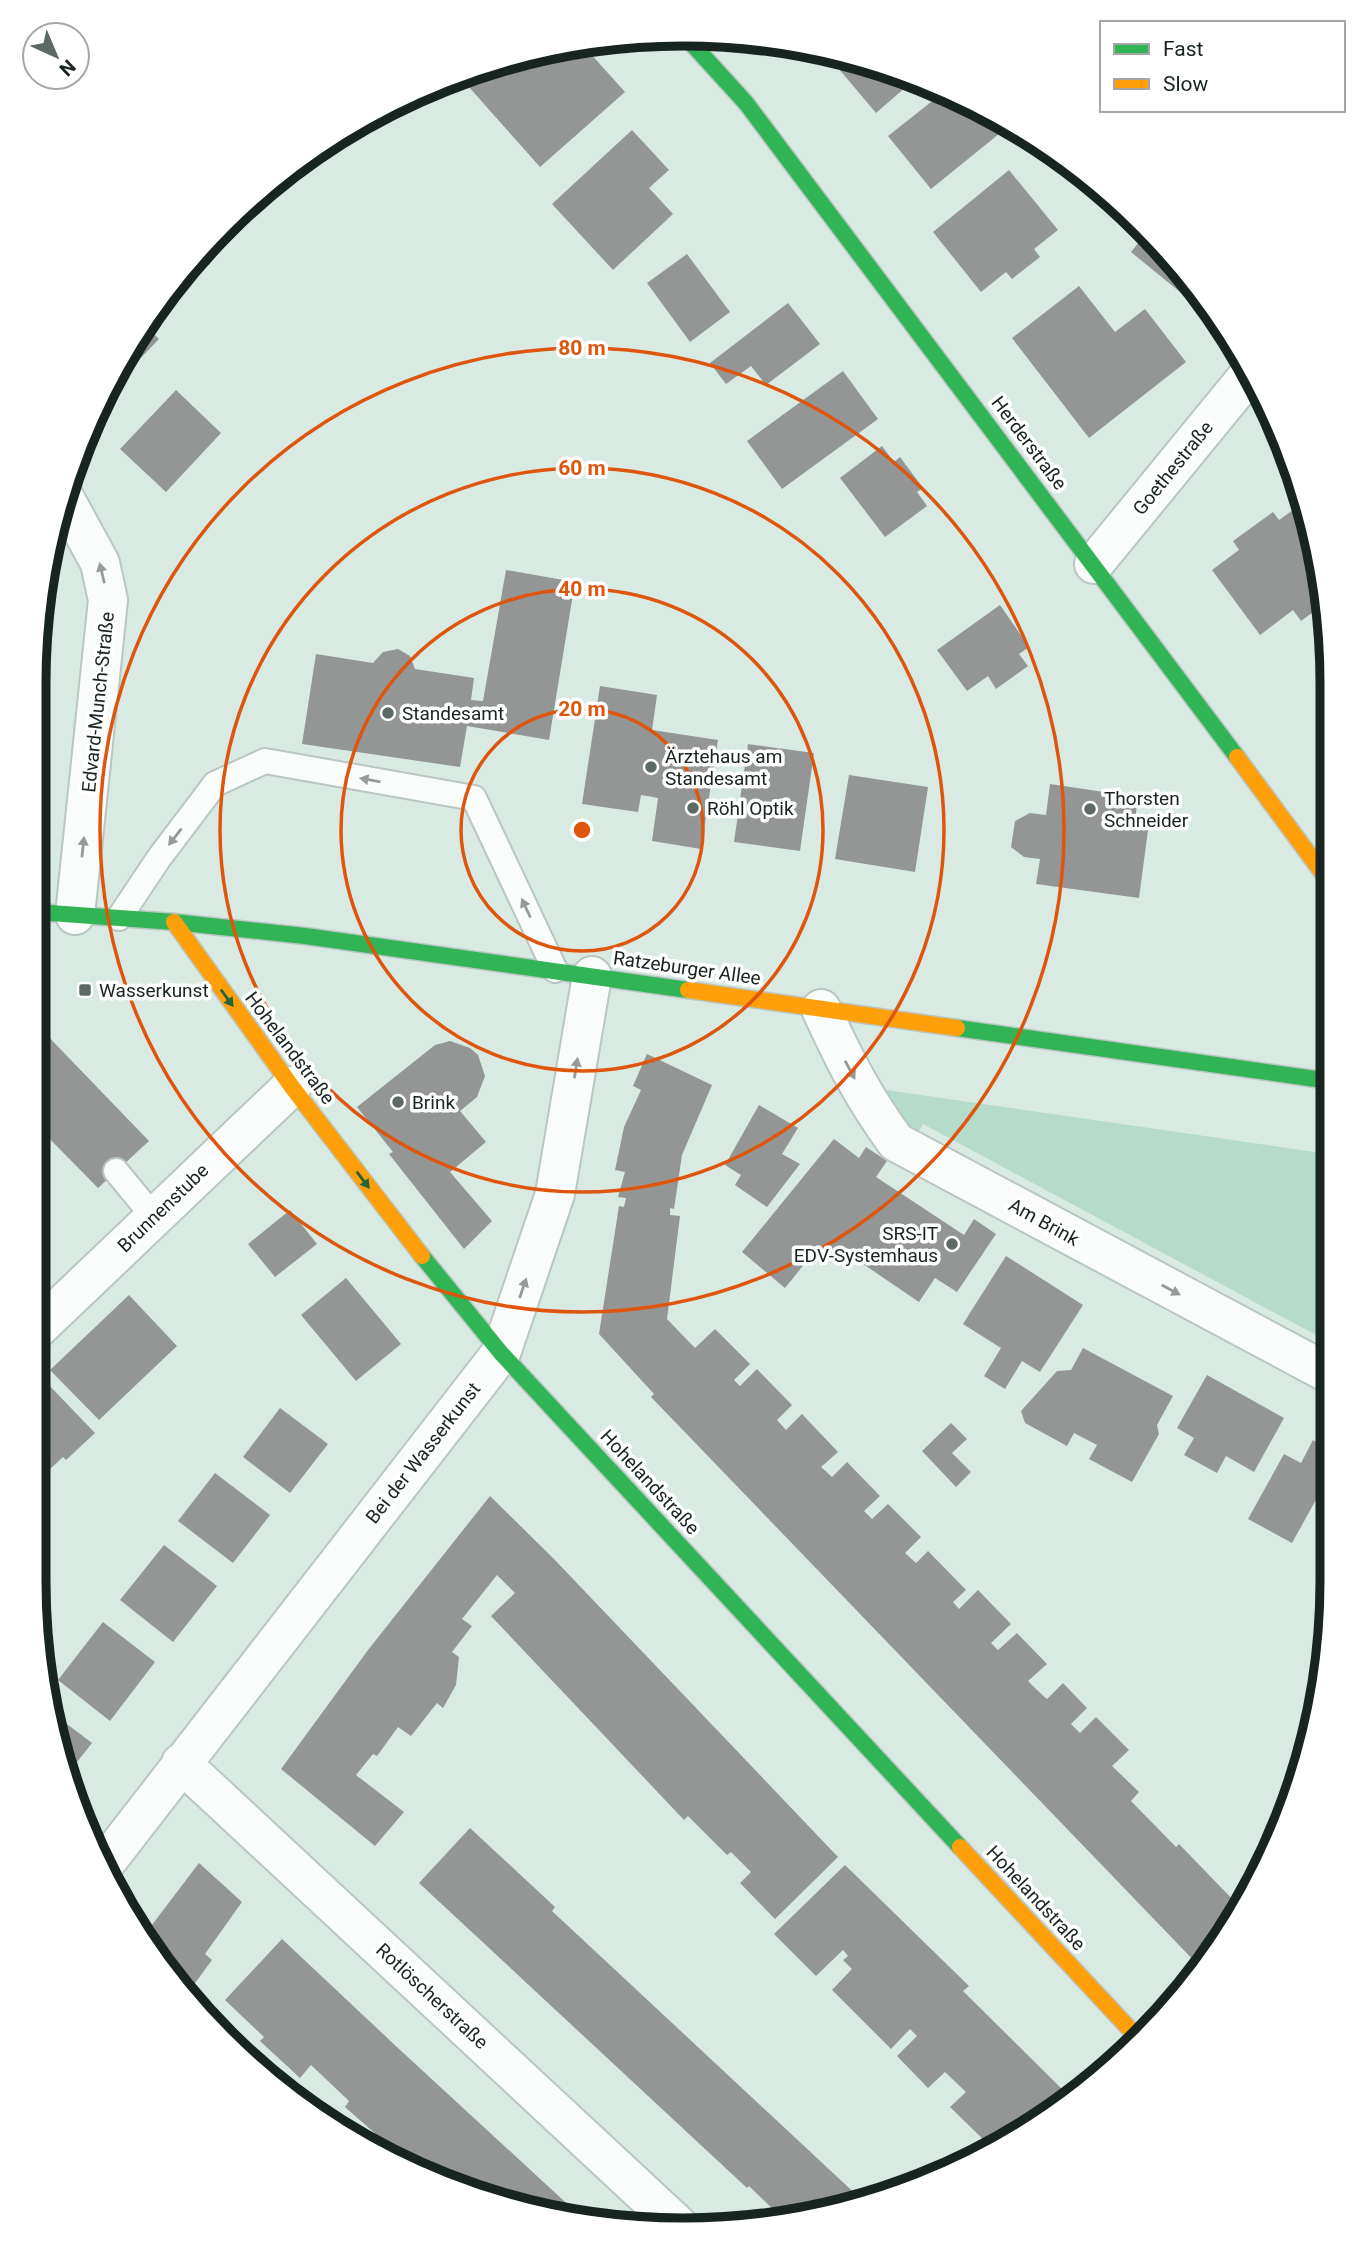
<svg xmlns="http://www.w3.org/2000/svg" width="1366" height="2263" font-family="Roboto,sans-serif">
	<rect width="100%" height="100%" fill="#d9eae3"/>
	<!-- green -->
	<path fill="#b5dbcb" d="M886,1090l443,64v188l-406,-218 -7,12 -26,-23 -7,-20z"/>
	<!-- building -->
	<path fill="#939695" d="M581,43l44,49 -85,75 -72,-81 26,-23z
		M842,54l9,1 64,24 -39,34 -43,-51z
		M945,91l25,9 40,25 -79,64 -43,-53z
		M632,130l37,40 -20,18 24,26 -60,56 -61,-66z
		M1009,170l49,60 -24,19 6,8 -28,22 -6,-7 -25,20 -48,-60z
		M1147,232l25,23 26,37 -7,9 -60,-49z
		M687,254l43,58 -40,30 -43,-59z
		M1079,286l36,46 30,-23 41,53 -97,76 -77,-100z
		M788,303l32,41 -54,41 -15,-19 -25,18 -16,-21z
		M145,326l14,13 -49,51 -1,-1z
		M843,371l35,48 -96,70 -35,-48z
		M176,390l45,43 -55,59 -46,-43z
		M882,446l12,16 6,-5 23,31 -6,4 10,14 -42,31 -45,-59z
		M1293,510l17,24 14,70 -23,17 -8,-11 -33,25 -48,-65 27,-20 -6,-9 40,-29 6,8z
		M506,570l69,12 -26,158 -82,-14 -7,41 -158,-23 14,-90 57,9 10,-11 15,-3 12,7 5,13 59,9 -3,22 12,1z
		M1000,605l29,42 -10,7 9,12 -32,23 -8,-13 -21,15 -30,-41z
		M600,686l57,9 -5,35 66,10 -17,109 -49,-8 6,-43 -17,-3 -3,17 -56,-8z
		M38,709l12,1 -7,66h-5z
		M1331,724v21l-10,-14z
		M748,744l66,9 -14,98 -66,-9z
		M849,775l79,12 -13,85 -80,-13z
		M1050,784l88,13 -4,31 14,2 -9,68 -103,-14 4,-25 -16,-2 -13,-10 4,-26 15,-8 16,2z
		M36,1028l5,1 108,112 -51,47 -62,-63z
		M450,1041l20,7 8,7 7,21 -8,21 -17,14 26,31 -36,30 42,49 -28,28 -75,-95 4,-2 -36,-45 78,-62z
		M647,1054l65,31 -30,70 -8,54 -4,-1v7l10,1 -13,103 28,29 20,-19 35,35 -16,16 6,6 17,-17 35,36 -15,15 9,10 16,-16 36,38 -17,15 11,10 15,-15 33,34 -16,15 8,8 16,-15 33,33 -16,16 11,10 12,-12 38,39 -13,12 6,7 19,-19 33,34 -20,19 7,7 19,-17 30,31 -19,17 9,9 10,9 16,-16 24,25 -16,16 9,9 16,-16 33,33 -17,16 27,26 -8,9 45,46 3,-3 60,62 -37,63 -551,-572 3,-3 -55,-60 20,-128 5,1 2,-9 -8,-1 7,-25 -10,-2 9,-43 17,-37 -8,-4z
		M759,1105l39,23 -16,26 18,10 -33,43 -32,-22 6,-10 -16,-10z
		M834,1139l25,19 7,-11 21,14 -11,16 88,58 10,-16 22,15 -39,58 -22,-14 -16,24 -81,-55 -14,19 -14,-9 -25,31 -43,-36z
		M35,1203l12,13 -12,12z
		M290,1210l27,34 -42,33 -27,-33z
		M1006,1256l77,49 -43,67 -18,-11 -17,28 -21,-13 17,-28 -38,-24z
		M346,1278l55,66 -45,37 -55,-66z
		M129,1295l48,51 -78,74 -49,-50z
		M1083,1348l90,48 -16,29 2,9 -27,48 -43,-23 8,-14 -23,-12 -7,13 -42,-23 -4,-12 36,-40 14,-1z
		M1207,1375l77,43 -30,54 -28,-16 -9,17 -33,-18 10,-17 -17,-10z
		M45,1381l50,52 -29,27 -3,-3 -29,27v-92z
		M280,1408l48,36 -38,49 -47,-36z
		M951,1423l16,16 -15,14 19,19 -15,15 -34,-36z
		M1313,1440l15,9v53l-10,-6 -26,47 -44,-24 36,-65 17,9z
		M215,1473l55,42 -37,48 -55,-42z
		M490,1496l63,62 285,299 -63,62 -35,-36 11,-11 -20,-20 -4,3 -39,-39 -4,4 -193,-204 24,-23 -18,-18 -35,44 10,7 -20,26 7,5 -3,28 -13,23 -6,-5 -26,33 -13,-9 -21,29 -4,-2 -17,21 48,37 -29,34 -94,-77 87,-119z
		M164,1545l53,41 -44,56 -53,-42z
		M103,1622l52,40 -45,59 -52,-41z
		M55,1715l37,28 -26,33 -1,-6z
		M470,1828l85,79 -3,4 310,289 -84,14 -29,-28 -2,2 -328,-305z
		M199,1863l43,39 -37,52 7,6 -25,34 -20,-19 -22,-41z
		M845,1865l124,121 -6,5 109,108 -84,45 -38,-37 16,-15 -21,-20 -17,16 -31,-32 20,-20 -7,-7 -19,20 -59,-59 20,-21 -9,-9 5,-4 -5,-6 -27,26 -42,-42z
		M282,1939l116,109 178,164 -101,-17 -87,-42 -5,-5 4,-4 -42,-37 4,-6 -38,-36 -11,13 -40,-37 4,-4 -39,-37z"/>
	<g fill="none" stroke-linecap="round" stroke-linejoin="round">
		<defs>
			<path id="lane" d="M119,918l40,-60 56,-74 50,-23 209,37 81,172
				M116,1171l37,45"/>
			<path id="street" d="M65,499l35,64 8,37 -33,315
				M1094,564l158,-193
				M821,1009c23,50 42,88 75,133l432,231
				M35,1331l257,-245
				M181,1763l502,467
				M107,1861l394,-508 54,-159 37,-218"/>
			<path id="fast" d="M685,36l61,67 491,654
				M37,912l137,10 131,14 383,54
				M957,1028l373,53
				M422,1256l79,97 459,494"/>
			<path id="slow" d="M1237,757l93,126
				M174,922l118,165 130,169
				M688,990l269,38
				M960,1847l177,190"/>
		</defs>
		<!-- lane casing -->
		<use href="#lane" stroke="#b9c6c1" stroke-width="28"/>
		<!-- street casing -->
		<use href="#street" stroke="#b9c6c1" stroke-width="42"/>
		<!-- fast casing -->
		<use href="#fast" stroke="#b9c6c1" stroke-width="19"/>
		<!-- slow casing -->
		<use href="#slow" stroke="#b9c6c1" stroke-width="19"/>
		<!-- lane -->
		<use href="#lane" stroke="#f9fcfb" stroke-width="24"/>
		<!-- street -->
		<use href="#street" stroke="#f9fcfb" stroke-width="38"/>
		<!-- fast -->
		<use href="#fast" stroke="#30b455" stroke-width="16"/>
		<!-- slow -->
		<use href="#slow" stroke="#ff9f0a" stroke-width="16"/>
	</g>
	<!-- one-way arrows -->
	<defs><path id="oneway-solid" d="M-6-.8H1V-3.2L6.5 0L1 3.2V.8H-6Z" transform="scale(1.75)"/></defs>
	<g fill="#949b98">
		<use href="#oneway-solid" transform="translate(102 573) rotate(-103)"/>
		<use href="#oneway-solid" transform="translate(370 780) rotate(-170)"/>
		<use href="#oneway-solid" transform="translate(175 837) rotate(128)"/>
		<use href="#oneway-solid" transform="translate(83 847) rotate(-84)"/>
		<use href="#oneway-solid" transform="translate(526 908) rotate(-115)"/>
		<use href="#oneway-solid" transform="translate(576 1068) rotate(-81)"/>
		<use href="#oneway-solid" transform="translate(850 1070) rotate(62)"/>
		<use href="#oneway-solid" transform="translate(523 1288) rotate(-71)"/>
		<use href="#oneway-solid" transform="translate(1171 1290) rotate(28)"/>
	</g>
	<g fill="#236538">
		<use href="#oneway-solid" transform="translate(227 998) rotate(54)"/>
		<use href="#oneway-solid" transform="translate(363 1180) rotate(53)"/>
	</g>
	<!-- distance rings -->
	<g fill="none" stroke="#de560d" stroke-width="3.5">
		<circle cx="582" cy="830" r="121"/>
		<circle cx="582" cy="830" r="241"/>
		<circle cx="582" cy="830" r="362"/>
		<circle cx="582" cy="830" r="482"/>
	</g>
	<!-- markers -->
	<g fill="#5c6964" stroke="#fff" stroke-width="2.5">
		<circle cx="388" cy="713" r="7"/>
		<circle cx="651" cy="767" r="7"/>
		<circle cx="693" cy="808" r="7"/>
		<circle cx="1090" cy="809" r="7"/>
		<rect x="78" y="983" width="14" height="14" rx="3.5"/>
		<circle cx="398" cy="1102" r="7"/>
		<circle cx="952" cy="1244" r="7"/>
	</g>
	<g text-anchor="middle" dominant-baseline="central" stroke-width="7" stroke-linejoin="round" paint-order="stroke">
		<!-- street labels -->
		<g font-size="19" fill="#182420" stroke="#fff">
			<text transform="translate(1029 443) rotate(53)">Herderstraße</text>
			<text transform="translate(1173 468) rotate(-51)">Goethestraße</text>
			<text transform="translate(98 702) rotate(-84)">Edvard-Munch-Straße</text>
			<text transform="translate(687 968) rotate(8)">Ratzeburger Allee</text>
			<text transform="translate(290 1048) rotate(53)">Hohelandstraße</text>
			<text transform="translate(163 1208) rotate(-44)">Brunnenstube</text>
			<text transform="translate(1044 1222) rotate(29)">Am Brink</text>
			<text transform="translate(423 1453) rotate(-52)">Bei der Wasserkunst</text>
			<text transform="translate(650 1482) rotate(47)">Hohelandstraße</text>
			<text transform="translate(1036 1898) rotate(47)">Hohelandstraße</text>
			<text transform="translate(432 1996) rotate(43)">Rotlöscherstraße</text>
		</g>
		<!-- poi labels -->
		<g font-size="19" fill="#182420" stroke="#fff" text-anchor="start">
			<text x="402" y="713">Standesamt</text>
			<text x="665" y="756">Ärztehaus am<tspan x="665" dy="22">Standesamt</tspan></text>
			<text x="1104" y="798">Thorsten<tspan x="1104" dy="22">Schneider</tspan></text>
			<text x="707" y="808">Röhl Optik</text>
			<text x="99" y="990">Wasserkunst</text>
			<text x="412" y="1102">Brink</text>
			<text x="938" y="1233" text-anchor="end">SRS-IT<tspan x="938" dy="22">EDV-Systemhaus</tspan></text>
		</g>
	</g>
	<!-- crop -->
	<path d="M0 0H1366V2263H0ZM683 46H683A637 637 0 0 1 1320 683V1581A637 637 0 0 1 683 2218H683A637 637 0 0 1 46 1581V683A637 637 0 0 1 683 46Z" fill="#fff" fill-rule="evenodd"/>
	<path fill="none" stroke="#182420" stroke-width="9" d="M683 46H683A637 637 0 0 1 1320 683V1581A637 637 0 0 1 683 2218H683A637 637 0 0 1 46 1581V683A637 637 0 0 1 683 46Z"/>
	<circle cx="582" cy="830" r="10" fill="#de560d" stroke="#fff" stroke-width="3.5"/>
	<g font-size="21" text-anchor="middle" font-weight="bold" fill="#de560d" stroke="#fff" stroke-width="7" stroke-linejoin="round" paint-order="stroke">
		<text x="582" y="355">80 m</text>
		<text x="582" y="475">60 m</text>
		<text x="582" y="596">40 m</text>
		<text x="582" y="716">20 m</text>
	</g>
	<!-- legend -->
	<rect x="1100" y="21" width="245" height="91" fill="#ffffff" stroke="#a3a7a6" stroke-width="2"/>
	<rect x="1114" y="44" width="35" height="10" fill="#30b455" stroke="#a3a7a6" stroke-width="2"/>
	<text x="1163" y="56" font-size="21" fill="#182420">Fast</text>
	<rect x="1114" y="79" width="35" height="10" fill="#ff9f0a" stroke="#a3a7a6" stroke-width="2"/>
	<text x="1163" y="91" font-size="21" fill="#182420">Slow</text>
	<!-- north arrow -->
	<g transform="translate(56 56) rotate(136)"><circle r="33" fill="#ffffff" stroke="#a3a7a6" stroke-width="2"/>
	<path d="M0-5L12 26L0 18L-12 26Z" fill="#5c6964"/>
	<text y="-10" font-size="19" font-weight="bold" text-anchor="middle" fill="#182420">N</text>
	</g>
</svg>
